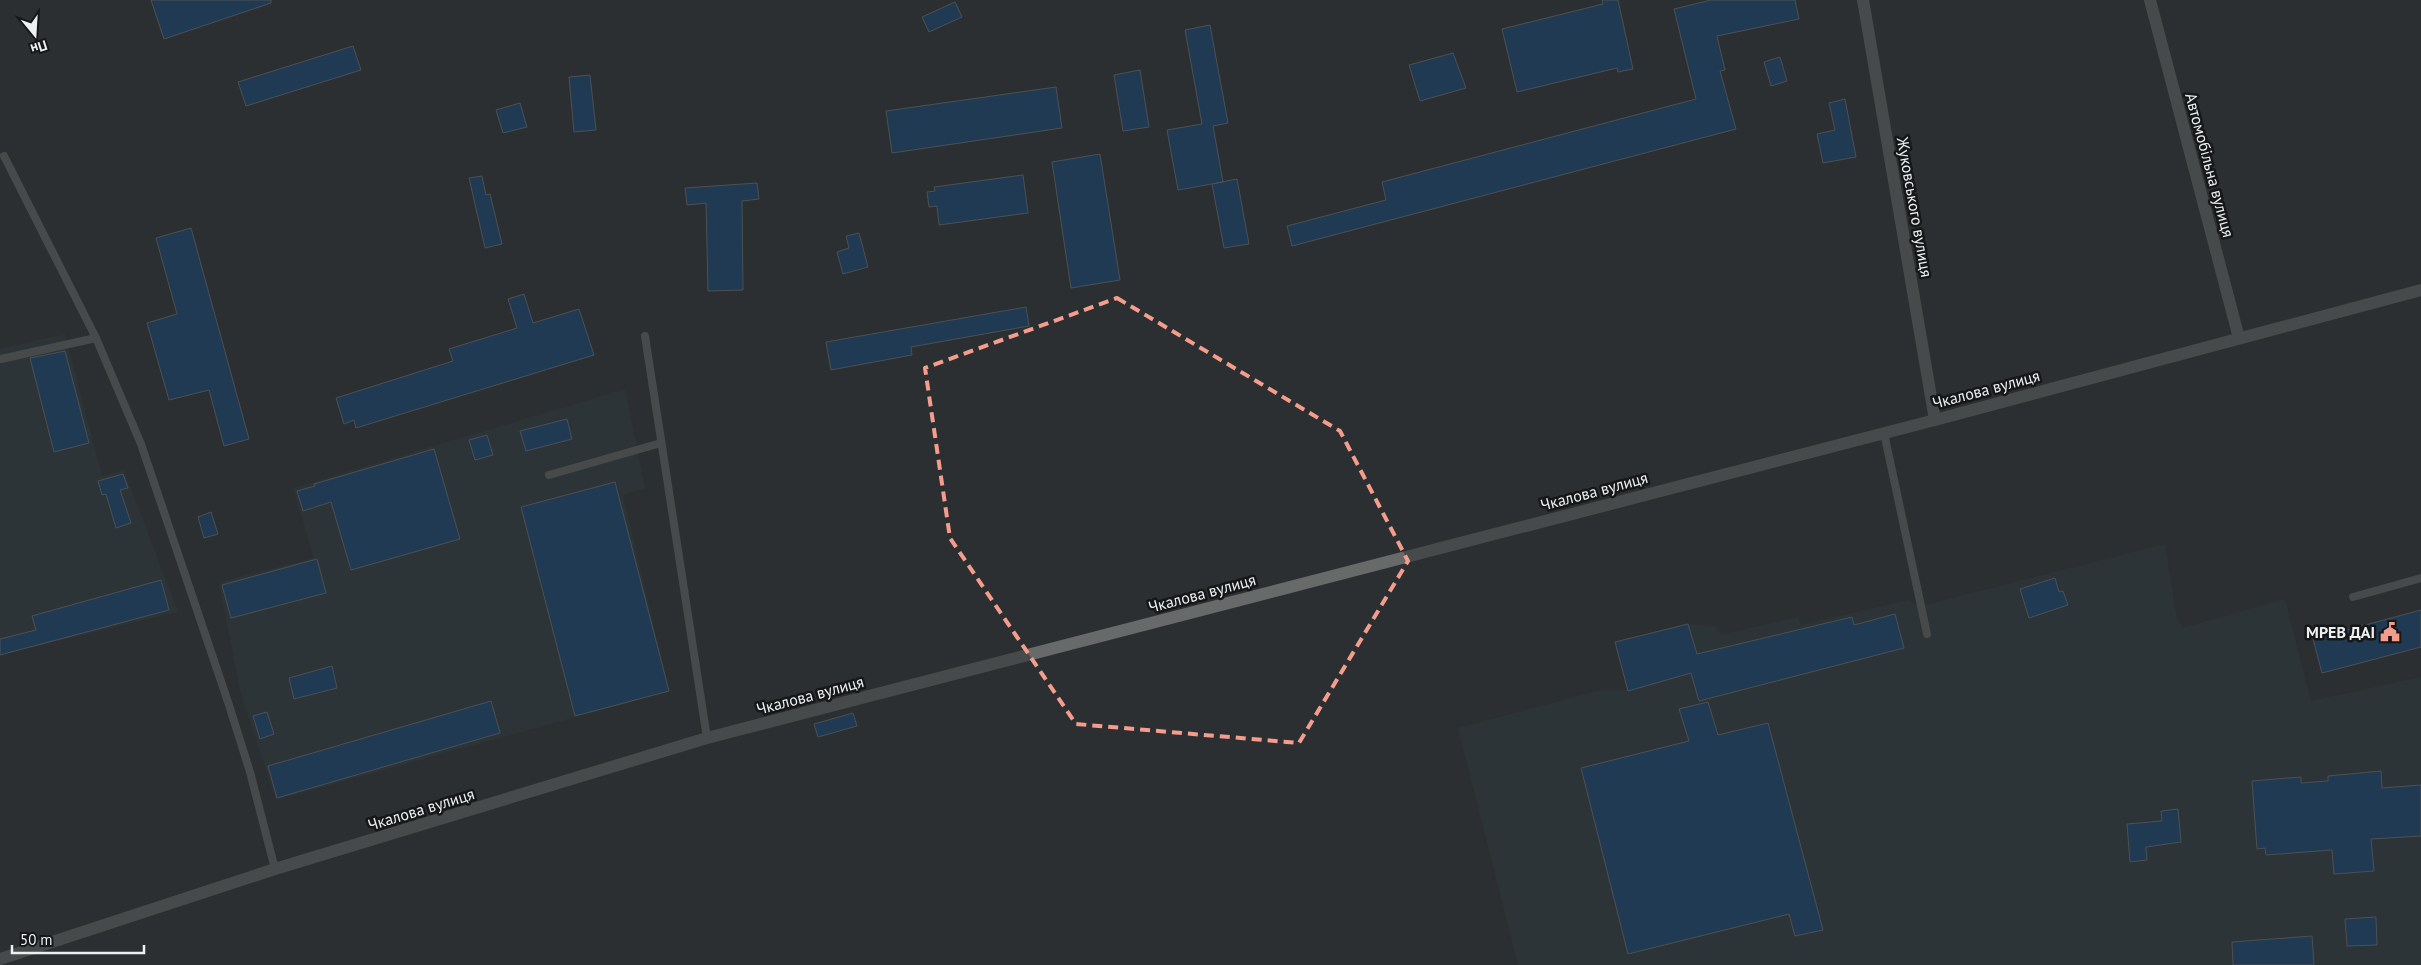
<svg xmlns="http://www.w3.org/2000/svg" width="2421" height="965" font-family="'PT Sans',sans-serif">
	<rect width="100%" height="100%" fill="#2b2f31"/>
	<!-- built -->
	<path fill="#2e3a3e" d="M65,334l37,142 22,-6 54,142 -178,43v-306z
		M625,389l20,99 -22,7 46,196 -393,109 -36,-109 -21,-109 95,-24 -21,-70z
		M2165,544l11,70 6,14 103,-29 26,102 110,-24v288h-903l-60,-237 143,-38h26l-12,-48 73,-18 27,2 6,9 77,-18 3,8 107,-25 13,6z"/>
	<!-- building -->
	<path fill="#13477c" stroke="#74787b" d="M151,0h120v3l-107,36z
		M1602,0h16l15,69 -15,3 -1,-4 -100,24 -15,-63 101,-25z
		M1711,0h84l4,19 -82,17 8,34 -5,1 16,58 -444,117 -5,-20 99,-26 -4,-18 314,-83 -22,-90z
		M955,2l7,15 -33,15 -7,-15z
		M1210,25l18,98 -15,3 10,56 -45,8 -11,-60 35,-6 -17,-94z
		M353,46l8,24 -115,36 -8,-24z
		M1453,53l13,35 -46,13 -11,-36z
		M1780,57l7,24 -16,5 -7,-24z
		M1140,70l9,57 -26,4 -9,-56z
		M590,75l6,55 -22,2 -5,-55z
		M1056,87l6,41 -170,25 -6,-42z
		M1845,99l11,58 -33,6 -6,-29 18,-4 -6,-27z
		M520,103l7,24 -24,6 -7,-23z
		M1100,154l20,126 -49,8 -19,-126z
		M1023,175l5,38 -89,12 -2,-19 -8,1 -2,-15 8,-1 -1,-4z
		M482,176l4,19 4,-1 12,50 -17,4 -16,-70z
		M1237,179l12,65 -25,4 -12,-64z
		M757,183l2,16 -17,2 1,89 -35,1 -2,-88 -19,2 -2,-17z
		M191,228l58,211 -25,7 -15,-56 -40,10 -22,-77 30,-9 -21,-76z
		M859,233l9,34 -25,7 -6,-22 12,-4 -3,-12z
		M524,294l9,29 46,-14 15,46 -238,73 -2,-8 -10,4 -8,-26 117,-37 -4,-12 68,-21 -9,-29z
		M1026,307l3,19 -118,21 1,8 -81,15 -5,-28z
		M65,351l24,92 -35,9 -24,-94z
		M567,419l5,20 -46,12 -6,-20z
		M487,435l6,20 -18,5 -6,-20z
		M434,449l26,90 -109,31 -20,-68 -28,9 -6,-20 18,-5 -1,-2z
		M123,474l5,14 -8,2 11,33 -15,5 -10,-34 -4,1 -4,-14z
		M615,482l54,209 -94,25 -54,-209z
		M211,512l7,22 -14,4 -6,-21z
		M317,559l9,34 -95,25 -9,-33z
		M2055,578l4,14 4,-1 5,14 -39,13 -9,-29z
		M161,580l8,30 -169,45v-16l36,-9 -4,-14z
		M2421,610v37l-99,26 -9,-34z
		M1895,614l9,34 -205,53 -8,-28 -63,18 -13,-49 73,-18 9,30 155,-37 2,8z
		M332,666l5,22 -43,11 -5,-21z
		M491,701l9,32 -223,65 -9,-32z
		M1708,702l10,33 50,-12 55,207 -28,6 -6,-22 -161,40 -47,-186 108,-27 -10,-32z
		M267,712l7,22 -14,5 -7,-23z
		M853,713l4,13 -39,11 -4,-13z
		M2381,771l1,17 39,-3v51l-50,3 3,32 -40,3 -2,-24 -66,5 -1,-7 -8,1 -5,-68 49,-4v6l27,-2v-5z
		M2178,809l3,33 -35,5 1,13 -17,2 -3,-38 35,-3 -1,-10z
		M2376,917l1,28 -30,1 -2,-27z
		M2312,936l2,29h-81l-1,-23z"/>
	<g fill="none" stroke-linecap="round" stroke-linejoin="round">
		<!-- lane -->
		<path stroke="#676a69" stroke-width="8" d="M4,156l92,182 45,106 88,261 21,67 25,97
			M645,336l62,402
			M1,359l95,-21
			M1884,433l43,201
			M549,475l112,-32
			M2353,597l68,-19"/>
		<!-- street -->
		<path stroke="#676a69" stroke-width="12" d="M1863,0l72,420
			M2150,0l89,338
			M0,959l275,-90 432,-131 1228,-318 486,-130"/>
	</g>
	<!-- marked area -->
	<path d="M0 0H2421V965H0ZM1117,298l223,133 68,130 -109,182 -223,-19 -126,-186 -25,-170z" fill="#2b2f31" fill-opacity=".55" fill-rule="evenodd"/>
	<path fill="none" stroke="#f59d8d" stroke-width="4" stroke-dasharray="10 6" stroke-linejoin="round" d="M1117,298l223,133 68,130 -109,182 -223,-19 -126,-186 -25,-170z"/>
	<!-- icons -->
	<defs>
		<symbol id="civic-bare" viewBox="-9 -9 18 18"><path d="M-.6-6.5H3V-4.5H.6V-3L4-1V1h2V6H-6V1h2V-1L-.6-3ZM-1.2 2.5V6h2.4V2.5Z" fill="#f59d8d" stroke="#151718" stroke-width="2.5" paint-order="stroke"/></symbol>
	</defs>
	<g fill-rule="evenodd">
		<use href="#civic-bare" x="2376" y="618" width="28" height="28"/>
	</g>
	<g text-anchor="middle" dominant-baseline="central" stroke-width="5" stroke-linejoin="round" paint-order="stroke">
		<!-- street labels -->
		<g font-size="16" fill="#edf0f1" stroke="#151718">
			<text transform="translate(2210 165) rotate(75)">Автомобільна вулиця</text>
			<text transform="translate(1915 207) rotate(80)">Жуковського вулиця</text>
			<text transform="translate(1986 389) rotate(-15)">Чкалова вулиця</text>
			<text transform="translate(1594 491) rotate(-15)">Чкалова вулиця</text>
			<text transform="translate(1202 593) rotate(-15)">Чкалова вулиця</text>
			<text transform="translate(810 695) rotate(-15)">Чкалова вулиця</text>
			<text transform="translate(421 809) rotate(-17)">Чкалова вулиця</text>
		</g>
		<!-- poi labels -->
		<g font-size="16" font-weight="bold" fill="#edf0f1" stroke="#151718" text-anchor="end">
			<text x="2375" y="632">МРЕВ ДАІ</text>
		</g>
	</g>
	<!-- north arrow -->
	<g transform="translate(35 35) rotate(162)" stroke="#151718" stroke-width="4" paint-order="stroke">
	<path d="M0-4L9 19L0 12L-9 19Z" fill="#edf0f1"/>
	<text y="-8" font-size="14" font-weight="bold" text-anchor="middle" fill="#edf0f1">Пн</text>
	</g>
	<!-- scale -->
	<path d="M12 945v8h132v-8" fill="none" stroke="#edf0f1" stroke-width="2.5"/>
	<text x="20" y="945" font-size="15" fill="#edf0f1" stroke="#151718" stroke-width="4" paint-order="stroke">50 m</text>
</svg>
